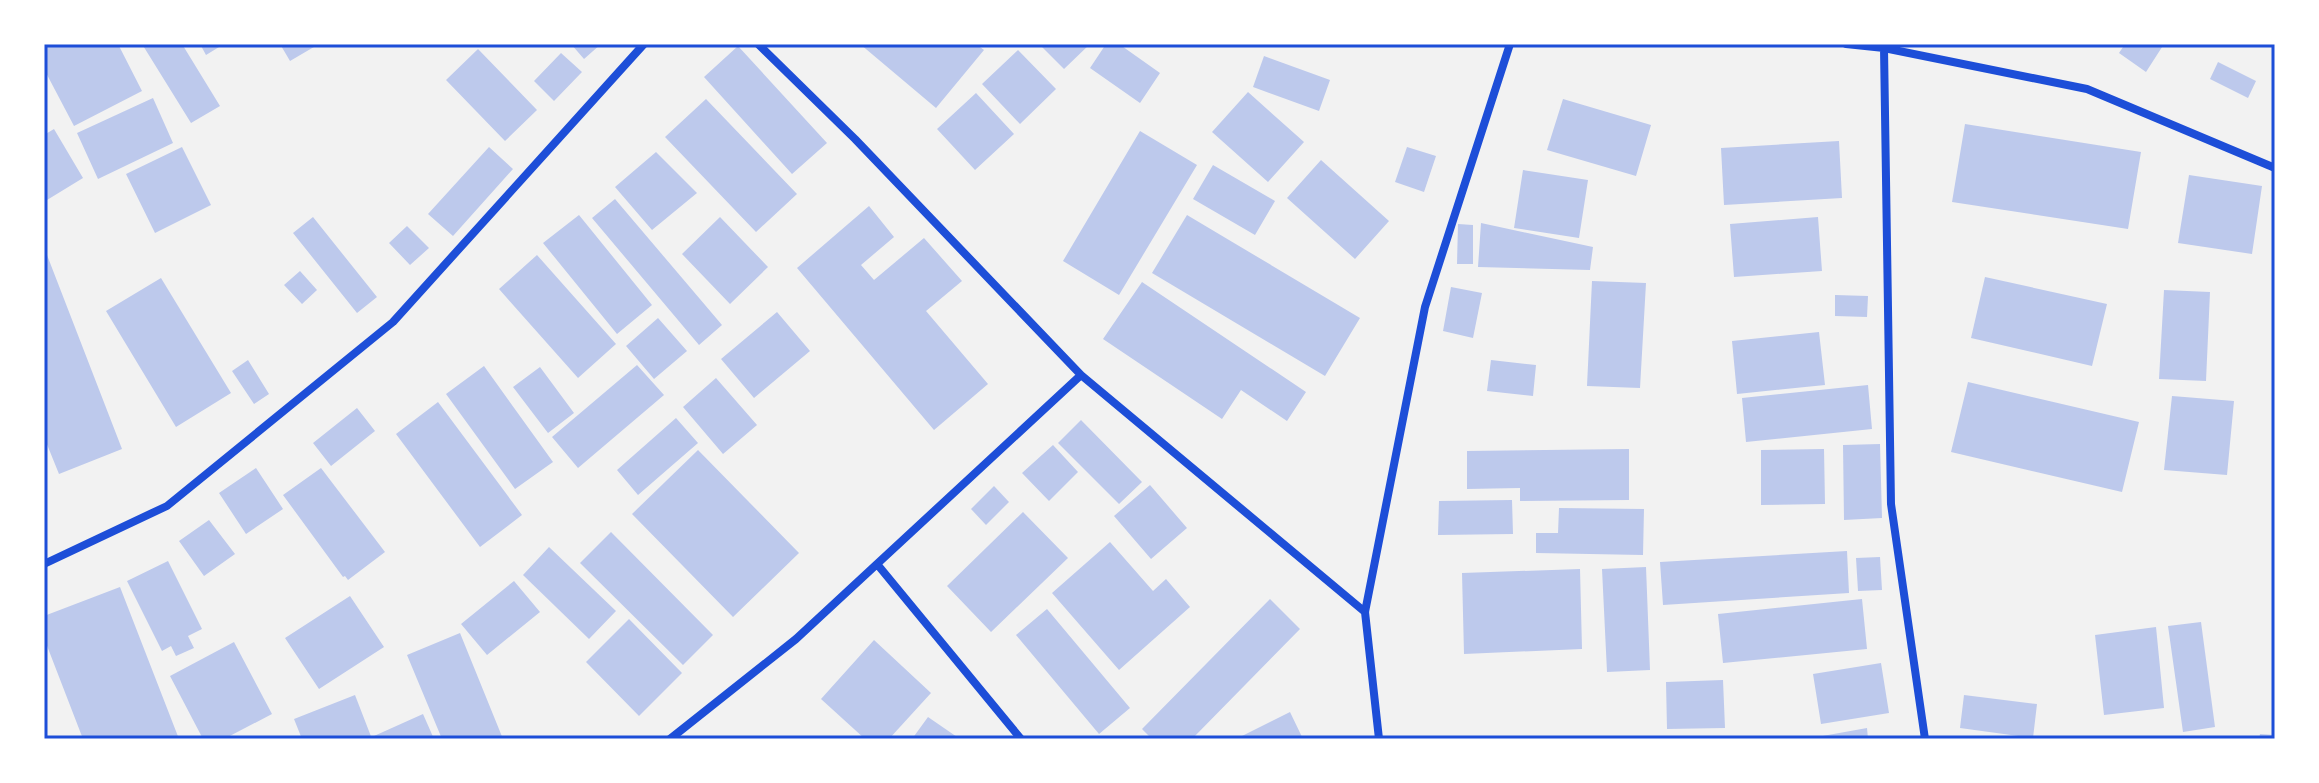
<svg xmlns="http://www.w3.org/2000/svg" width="2319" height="783" font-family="'Open Sans',sans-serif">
	<rect width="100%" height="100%" fill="#f2f2f2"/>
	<!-- building -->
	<path fill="#bdc9ec" d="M44,44h74l24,47 -68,35 -30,-57z
		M142,44h40l38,62 -29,17z
		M200,44h24l-18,11z
		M280,44h39l-29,17z
		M571,44h30l-17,15z
		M860,44h116l8,6 -48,58z
		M1039,44h51l-26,25z
		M1106,44h13l41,29 -20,30 -50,-35z
		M2125,44h39l-18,28 -27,-19z
		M738,46l89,97 -35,31 -88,-97z
		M478,49l59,61 -32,31 -59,-61z
		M1018,50l38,39 -36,35 -38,-40z
		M561,53l21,19 -28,29 -20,-20z
		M1264,56l66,24 -11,31 -66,-24z
		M2218,62l38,19 -8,17 -38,-19z
		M1248,92l56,50 -36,40 -56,-50z
		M976,93l38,41 -39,36 -38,-41z
		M153,98l20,45 -75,36 -21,-46z
		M706,99l91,95 -41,38 -91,-95z
		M1563,99l88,26 -15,51 -89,-26z
		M1965,124l176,28 -13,77 -176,-27z
		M54,129l29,49 -36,22 -3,-5v-60z
		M1140,131l57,34 -78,130 -56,-34z
		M1839,141l3,57 -118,7 -3,-57z
		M182,147l29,58 -56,28 -29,-59z
		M489,147l24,22 -60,67 -25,-22z
		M1407,147l29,9 -12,36 -29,-10z
		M656,152l41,41 -45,37 -37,-43z
		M1321,160l68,61 -34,38 -68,-61z
		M1213,165l62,36 -20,34 -62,-36z
		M1523,170l65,10 -9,58 -65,-10z
		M2189,175l73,11 -10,68 -74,-11z
		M615,199l107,126 -23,20 -107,-127z
		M869,206l25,31 -33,28 13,15 50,-42 38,43 -36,30 62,73 -54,46 -137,-162z
		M579,215l73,90 -35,29 -74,-91z
		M1187,215l173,103 -35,58 -173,-103z
		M313,217l64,80 -20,16 -64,-80z
		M720,217l48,50 -38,37 -48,-50z
		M1818,217l4,54 -88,6 -4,-53z
		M1481,223l112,24 -3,23 -112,-3z
		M1458,224l15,1v39h-16z
		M407,226l22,22 -19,17 -21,-22z
		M47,255l75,194 -63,25 -15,-37v-181z
		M537,255l79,89 -38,34 -79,-89z
		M300,271l17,19 -15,14 -18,-19z
		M1985,277l122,27 -15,62 -121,-28z
		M161,278l70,115 -55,34 -70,-116z
		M1592,281l54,2 -6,105 -53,-2z
		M1142,282l164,110 -19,29 -46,-31 -19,29 -119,-80z
		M1451,287l31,6 -9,45 -30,-7z
		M2164,290l46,2 -4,89 -47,-2z
		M1835,295l33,1 -1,21 -32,-1z
		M777,312l33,39 -56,47 -33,-39z
		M658,318l29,33 -33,28 -28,-33z
		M1819,332l6,53 -88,9 -5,-53z
		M248,360l21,34 -15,10 -22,-33z
		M1491,360l45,5 -3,31 -46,-5z
		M637,365l27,30 -86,73 -26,-31z
		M484,366l69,96 -38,27 -69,-95z
		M540,367l34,46 -26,20 -35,-46z
		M716,378l41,47 -34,29 -40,-47z
		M1968,382l171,40 -17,70 -171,-40z
		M1868,385l4,44 -126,13 -4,-44z
		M2172,396l62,5 -7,74 -63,-5z
		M438,402l84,113 -42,32 -84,-113z
		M357,408l18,23 -44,35 -18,-23z
		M676,418l22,25 -60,52 -21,-25z
		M1081,420l61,62 -23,22 -61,-61z
		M1880,444l2,74 -38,2 -1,-75z
		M1053,445l25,27 -29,29 -27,-28z
		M1629,449v51l-109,1v-13l-53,1v-38z
		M1824,449l1,55 -64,1v-55z
		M698,450l101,103 -66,64 -101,-103z
		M256,468l27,41 -37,25 -27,-41z
		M321,468l64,84 -37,28 -3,-4 -2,1 -60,-82z
		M1150,485l37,43 -36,31 -37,-43z
		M994,486l15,16 -23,23 -15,-16z
		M1512,500l1,34 -75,1 1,-34z
		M1559,508l85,1 -1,46 -107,-2v-20h22z
		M1023,512l45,46 -77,74 -44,-46z
		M209,520l26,34 -31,22 -25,-35z
		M611,532l102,103 -30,30 -103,-102z
		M1110,542l43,49 13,-12 24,28 -71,63 -67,-77z
		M549,547l67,64 -27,28 -66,-64z
		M1847,551l2,42 -186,12 -3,-43z
		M1880,557l2,33 -24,1 -2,-33z
		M168,561l34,68 -14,7 6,12 -18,8 -5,-10 -9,5 -35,-70z
		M1646,567l4,103 -43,2 -5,-103z
		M1580,569l2,80 -118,5 -2,-81z
		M514,581l26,31 -53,43 -26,-31z
		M120,587l59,152h-96l-39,-101v-22z
		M350,596l34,51 -65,42 -34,-51z
		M1270,599l30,30 -108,110h-40l-10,-10z
		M1862,599l5,50 -144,14 -5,-49z
		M1047,609l83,99 -31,26 -83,-99z
		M629,619l53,54 -43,43 -53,-54z
		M2201,622l14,105 -32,5 -15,-106z
		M2156,627l8,81 -60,7 -9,-80z
		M460,633l43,106h-61l-35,-84z
		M874,640l57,53 -42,46h-24l-44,-40z
		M234,642l38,72 -48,25h-21l-33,-63z
		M1881,663l8,50 -68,11 -8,-50z
		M1723,680l2,48 -58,1 -1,-47z
		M355,695l17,44h-70l-8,-20z
		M1964,695l73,9 -4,34 -73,-10z
		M1290,712l13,27h-67z
		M423,714l11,25h-59l-1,-3z
		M928,717l32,22h-48z
		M1867,728l1,11h-51v-2z
		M2260,734l15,1v4h-16z"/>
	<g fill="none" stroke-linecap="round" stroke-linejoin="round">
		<!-- minor -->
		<path stroke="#1d4ed8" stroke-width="8" d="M758,44l97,95 226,236 284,237
			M1846,44l38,4 203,41 188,79
			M1884,48l7,456 34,235
			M44,564l123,-58 226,-184 251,-278
			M877,564l144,175
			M670,739l126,-100 285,-264
			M1379,739l-14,-127 60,-305 85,-263"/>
	</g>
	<!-- border -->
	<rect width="2319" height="783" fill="none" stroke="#ffffff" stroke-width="92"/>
	<rect x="46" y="46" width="2227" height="691" fill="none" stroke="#1d4ed8" stroke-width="3"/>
</svg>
